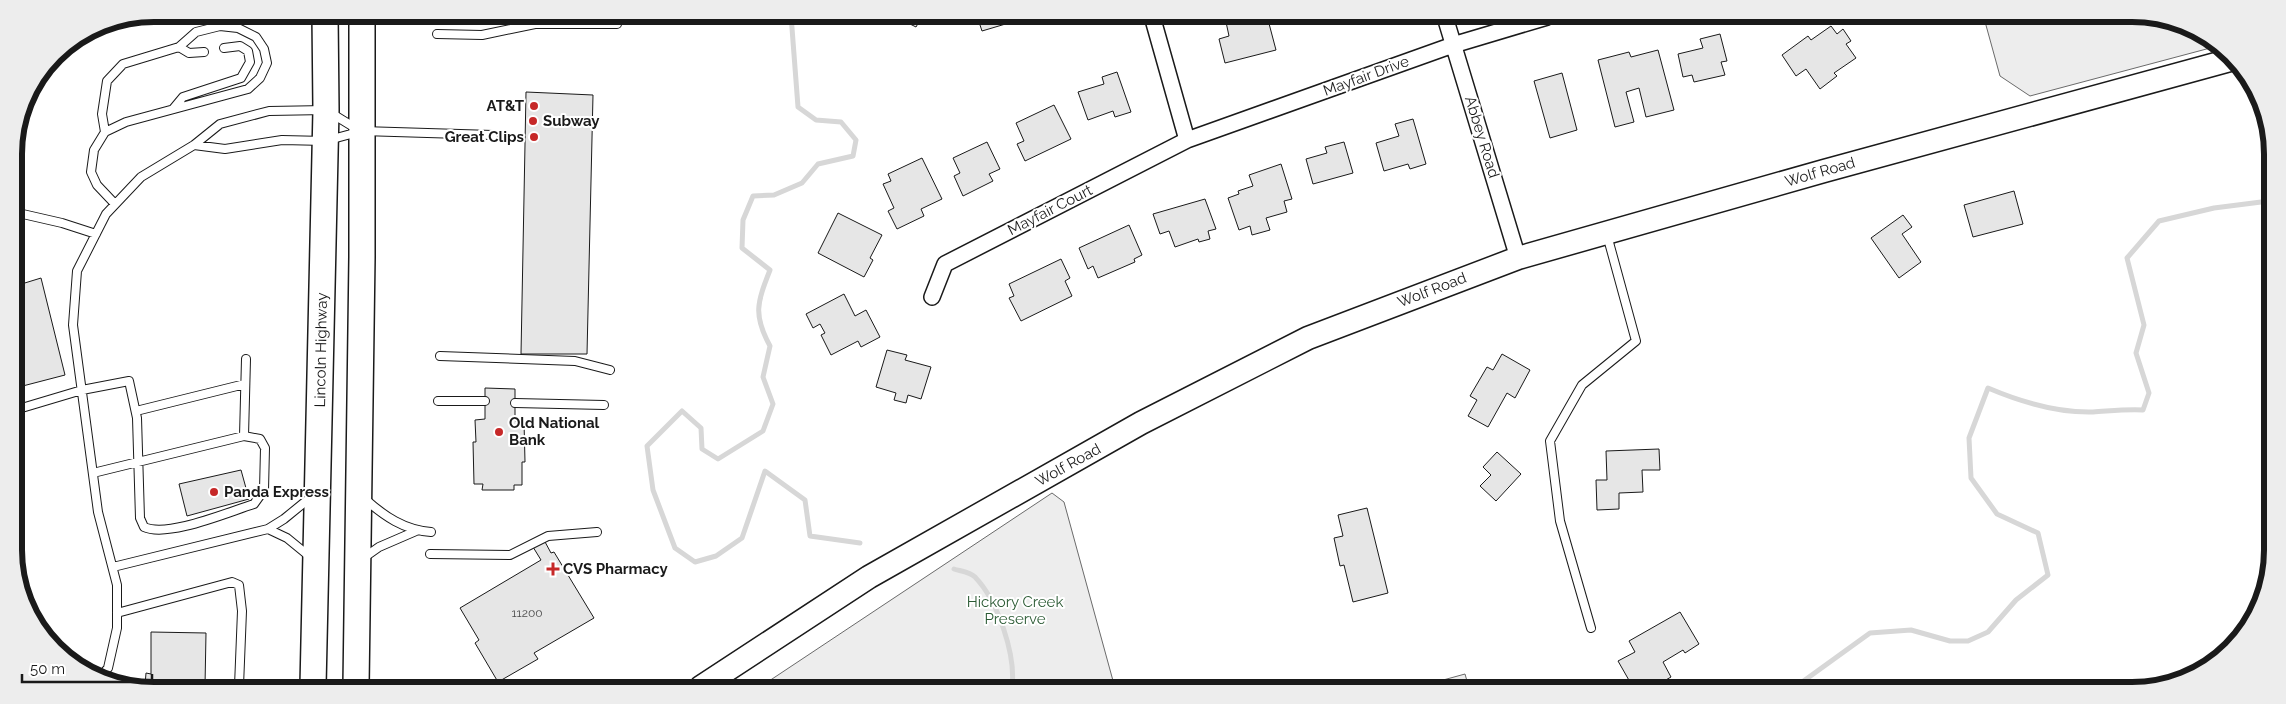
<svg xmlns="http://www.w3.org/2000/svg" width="2286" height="704" font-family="Raleway,sans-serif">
	<rect width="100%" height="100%" fill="#fff"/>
	<!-- park -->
	<path fill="#ededed" stroke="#6a6a6a" d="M1984,18l184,1 46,28 -184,49 -30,-20z
		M1052,493l12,9 51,186 -355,-1z
		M1465,674l4,14h-55z"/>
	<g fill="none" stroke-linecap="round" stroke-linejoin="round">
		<!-- stream -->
		<path stroke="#d7d7d7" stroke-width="5" d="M791,15l7,92 18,13 25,2 15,18 -3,16 -35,8 -16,19 -28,12 -21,1 -10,24 -1,28 28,22c-13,33 -17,45 0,76l-7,31 10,27 -10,27 -45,28 -16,-10 -1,-21 -19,-17 -35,35 6,44 22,58 20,14 21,-6 26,-18 23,-67 40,29 5,36 50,7
			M954,569c6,2 16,3 21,8 23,24 41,78 37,110
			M1768,689l30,-4 72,-52 41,-3 39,11h18l20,-9 28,-32 32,-25 -10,-42 -41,-19 -26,-36 -2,-40 19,-50c33,14 68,25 105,24 17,-1 33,-3 50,-2l6,-17 -13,-40 8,-28 -17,-67 32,-37 55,-13 55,-7"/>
	</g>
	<!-- building -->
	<path fill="#e6e6e6" stroke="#1a1a1a" d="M523,15h67v2h-42v3h-25z
		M894,16h37l-4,7 -7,-3 -4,7z
		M977,16h52v1l-47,14z
		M1232,16h35l9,34 -51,13 -6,-24 10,-3 -3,-14 7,-2z
		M1831,26l6,8 6,-5 8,12 -5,3 10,14 -22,15 3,3 -17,13 -14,-20 -10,7 -14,-21 26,-19 3,4z
		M1720,34l7,27 -6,1 4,13 -31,7 -2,-7 -9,2 -5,-23 25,-6 -3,-9z
		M1658,50l16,60 -28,7 -7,-29 -13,4 8,30 -19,5 -17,-67 31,-8 2,5z
		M1117,72l14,40 -16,5 -2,-6 -25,9 -10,-28 26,-8 -2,-7z
		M1562,73l15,57 -27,8 -16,-57z
		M526,92l67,3 -6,259h-66z
		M1054,105l17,34 -46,22 -8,-17 7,-3 -8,-18z
		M1413,119l13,45 -16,5 -2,-5 -24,7 -8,-28 23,-7 -4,-12z
		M987,142l13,27 -11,5 4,7 -30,15 -9,-20 6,-3 -7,-15z
		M1344,142l9,31 -40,11 -7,-25 21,-6 -2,-6z
		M922,158l20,41 -21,10 3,7 -27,13 -9,-18 6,-3 -11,-24 8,-3 -3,-7z
		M1281,164l11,35 -8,2 3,11 -21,6 4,12 -18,5 -2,-9 -11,4 -11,-32 11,-4 -1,-3 15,-5 -4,-11z
		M2014,191l9,33 -50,13 -9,-32z
		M1205,199l11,30 -8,2 2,8 -11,3 -1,-3 -23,8 -6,-16 -9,3 -7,-20z
		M838,213l44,22 -12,23 3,2 -9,17 -46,-24z
		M1903,215l9,12 -10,7 19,28 -22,16 -28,-40z
		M1129,225l13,30 -8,4 1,3 -37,16 -5,-12 -5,3 -9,-21z
		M1061,259l9,19 -5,3 7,15 -51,25 -12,-23 5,-2 -5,-12z
		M41,278l24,97 -50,13v-102z
		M844,294l11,22 11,-6 14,27 -19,10 -3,-6 -27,14 -10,-20 4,-2 -5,-9 -7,4 -7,-14z
		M887,350l20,5 -2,5 26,7 -10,32 -13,-4 -2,8 -12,-3 2,-7 -20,-6z
		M1502,354l28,16 -15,28 -8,-5 -19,34 -20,-11 9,-16 -7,-4 17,-29 6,3z
		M485,388l30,1v32h9l1,41h-3v23h-8v5h-32l1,-6h-9l-1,-42h3l-1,-22 10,-1z
		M1659,449l1,21h-18l1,22 -24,1v16l-22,1 -1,-30h11l-1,-29z
		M1497,452l24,22 -25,27 -16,-15 11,-11 -8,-8z
		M241,470l8,29 -62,17 -8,-32z
		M1367,508l21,85 -35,9 -9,-37 -4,1 -6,-28 9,-2 -5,-21z
		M544,540l7,13 3,-1 40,66 -60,35 4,6 -40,23 -23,-39 4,-3 -19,-32 81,-48 -8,-13z
		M1680,612l19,32 -14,9 -2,-3 -20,12 8,15 -21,12h-16l-16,-28 17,-9 -6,-11z
		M151,632l55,1 -1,53 -60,-1 1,-12 5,1z"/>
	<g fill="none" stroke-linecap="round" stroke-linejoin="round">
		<defs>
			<path id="service" d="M437,34l45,1 53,-11h82
				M179,47l10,6 15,-1
				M173,109l10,-12 58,-19 9,-16 -2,-11 -8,-5 -16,2
				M105,132l-3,-18 5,-33 16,-17 56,-17 17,-15 24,-6 18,2 18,9 8,12 3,14 -7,15 -12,11 -122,33 -21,10 -11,18 -3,22 6,13 18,19
				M194,145l31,4 57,-9 43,1 37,-10 131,4
				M14,212l48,11 34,11
				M440,356l135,5 35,9
				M438,401h47
				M515,403l89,2
				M15,410l67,-20 47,-9 8,37 3,100 4,9c24,11 84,-15 110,-23l10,-14 1,-42 -5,-9 -16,-3
				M136,411l109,-27
				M93,473l151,-37 2,-77
				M365,499c19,17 39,31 66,33
				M268,529l19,9 22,18
				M430,554l80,1 38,-19 49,-4
				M362,559l17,-12 37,-16
				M113,567l155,-38 16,-10 27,-22
				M117,613l115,-31 7,3 3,26 -3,75
				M1591,628l-31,-107 -10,-80 32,-56 54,-44 -29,-106
				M102,675l6,-7 9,-40v-43l-19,-73 -25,-187 4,-54 29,-57 35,-37 53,-32 26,-21 49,-13 57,-1 31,19"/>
			<path id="minor" d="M1152,16l35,124
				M1445,17l73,241
				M932,297l13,-33 242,-124 266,-95 94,-28"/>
			<path id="secondary" d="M701,687l168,-110 272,-154 167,-85 210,-80 306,-87 410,-112"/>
			<path id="primary" d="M313,686l13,-576 -1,-96
				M356,686l6,-429v-243"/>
		</defs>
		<!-- service casing -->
		<use href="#service" stroke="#1a1a1a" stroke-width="10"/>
		<!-- minor casing -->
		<use href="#minor" stroke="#1a1a1a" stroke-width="18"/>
		<!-- secondary casing -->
		<use href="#secondary" stroke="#1a1a1a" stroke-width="25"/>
		<!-- primary casing -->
		<use href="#primary" stroke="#1a1a1a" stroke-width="28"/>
		<!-- service -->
		<use href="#service" stroke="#fff" stroke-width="8"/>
		<!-- minor -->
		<use href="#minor" stroke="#fff" stroke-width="15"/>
		<!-- secondary -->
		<use href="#secondary" stroke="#fff" stroke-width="22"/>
		<!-- primary -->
		<use href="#primary" stroke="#fff" stroke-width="25"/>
	</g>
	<!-- markers -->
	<g fill="#c62828" stroke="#fff" stroke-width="2">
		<circle cx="534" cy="106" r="5"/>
		<circle cx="533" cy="121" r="5"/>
		<circle cx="534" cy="137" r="5"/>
		<circle cx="499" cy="432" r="5"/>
		<circle cx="214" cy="492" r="5"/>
		<path d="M550.5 561.5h5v5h5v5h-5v5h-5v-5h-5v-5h5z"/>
	</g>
	<g text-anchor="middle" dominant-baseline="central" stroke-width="4" stroke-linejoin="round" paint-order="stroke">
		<!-- number labels -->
		<g font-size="12" fill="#4d4d4d">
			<text x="527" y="613">11200</text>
		</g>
		<!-- street labels -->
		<g font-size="15" fill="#1a1a1a" stroke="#fff">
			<text transform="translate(1366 76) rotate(-20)">Mayfair Drive</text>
			<text transform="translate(1482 137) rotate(73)">Abbey Road</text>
			<text transform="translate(1820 172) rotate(-16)">Wolf Road</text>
			<text transform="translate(1050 210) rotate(-27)">Mayfair Court</text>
			<text transform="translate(1432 290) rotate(-21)">Wolf Road</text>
			<text transform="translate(321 350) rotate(-89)">Lincoln Highway</text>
			<text transform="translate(1068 465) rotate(-29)">Wolf Road</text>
		</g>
		<!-- poi labels -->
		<g font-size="15" font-weight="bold" fill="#1a1a1a" stroke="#fff" text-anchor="start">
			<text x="524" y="106" text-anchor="end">AT&amp;T</text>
			<text x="543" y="121">Subway</text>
			<text x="524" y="137" text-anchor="end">Great Clips</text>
			<text x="509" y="423">Old National<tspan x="509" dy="17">Bank</tspan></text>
			<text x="224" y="492">Panda Express</text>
			<text x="563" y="569">CVS Pharmacy</text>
		</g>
		<!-- park labels -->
		<g font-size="15" fill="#2b5a34" stroke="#fff">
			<text x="1015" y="602">Hickory Creek<tspan x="1015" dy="17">Preserve</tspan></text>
		</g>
	</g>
	<!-- crop -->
	<path d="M0 0H2286V704H0ZM154 22H2132A132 132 0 0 1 2264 154V550A132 132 0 0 1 2132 682H154A132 132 0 0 1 22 550V154A132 132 0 0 1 154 22Z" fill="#ededed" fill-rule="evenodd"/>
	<path fill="none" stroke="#1a1a1a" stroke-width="6" d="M154 22H2132A132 132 0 0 1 2264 154V550A132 132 0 0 1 2132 682H154A132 132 0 0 1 22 550V154A132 132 0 0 1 154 22Z"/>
	<!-- scale -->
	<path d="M22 674v8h130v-8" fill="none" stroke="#1a1a1a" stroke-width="2.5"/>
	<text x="30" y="674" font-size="15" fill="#1a1a1a" stroke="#ffffff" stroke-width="4" paint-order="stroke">50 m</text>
</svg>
